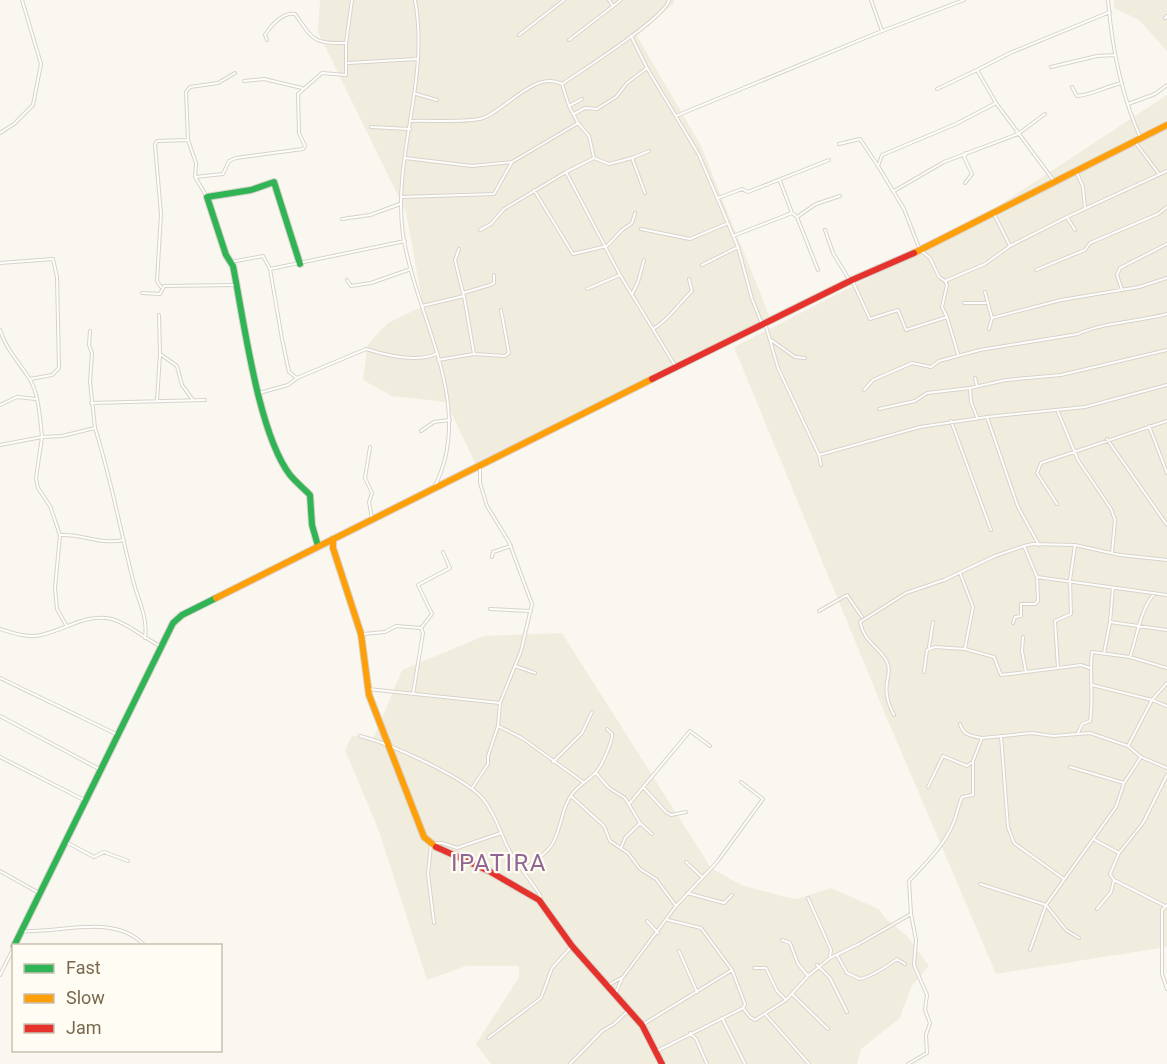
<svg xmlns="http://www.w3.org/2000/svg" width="1167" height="1064" font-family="Roboto,sans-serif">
	<rect width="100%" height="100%" fill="#f9f7f0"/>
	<!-- residential -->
	<path fill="#f1edde" d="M320,0h354v3l-37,33 64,110 70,174 -295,145 -30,-63 -54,-6 -29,-16 5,-36 20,-21 35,-17 -17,-94 -88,-180z
		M1114,0h53v51l-28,-31 -25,-12z
		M1167,95v852l-171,27 -110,-258 -152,-369 226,-116z
		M562,633l149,235 30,17 45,12 11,2 34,-11 48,21 5,8 23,19 22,30 -18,21 -11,31 -39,31 -4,15h-366l-15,-20 43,-67v-11h-53l-39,14 -48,-149 -34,-81 7,-14 22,1 28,-67 82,-34z"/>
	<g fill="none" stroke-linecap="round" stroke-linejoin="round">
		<defs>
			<path id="street" d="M415,0c15,81 -23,157 -12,235 13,83 73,169 32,251
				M609,0l4,6
				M871,0l11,31
				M1108,0c4,48 13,95 33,139
				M1165,18l2,-2
				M519,35l45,-35
				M631,36l16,32 52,87 39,92 14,52 10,25
				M569,40l52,-40
				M346,43l6,-43
				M348,63l69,-4
				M1051,67l46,-11 18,-1
				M977,70l33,-17 100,-41
				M244,81l20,-2 38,9
				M562,84c19,-13 103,-66 107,-84
				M562,84l7,22
				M1072,87l5,9c16,-1 29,-10 45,-13
				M937,89l40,-19 19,33
				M416,94l21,6
				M1128,104l27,-10 12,-9
				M574,114l11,-6 12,1 19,-12 11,-14 20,-15
				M676,116l201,-83 87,-33
				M412,121c17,-1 57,2 71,-3 23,-8 52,-48 79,-34
				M578,123l-9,-17 13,-7
				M371,127l39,2
				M0,133l14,-9 19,-19 8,-41 -19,-64
				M1135,142l24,32
				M839,144l21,-5 18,27
				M405,158l67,8 40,-4 66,-39 11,13 5,22 -28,14 54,103 56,92
				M594,158l15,6 23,-6 13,35
				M632,158l17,-7
				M1076,171l7,16 2,21
				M195,177l28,-3 6,-13 7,-3 67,-9 2,-3 -6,-13 -1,-39 24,-21 24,2v-32c-34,1 -33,-4 -51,-29 -12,-2 -24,11 -30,21l2,5
				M780,181l12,32 5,4 19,-13 24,-8
				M1054,181l-58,-78 -40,21 -74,31 -4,11 26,43 16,41 10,8 9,19 6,4 40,-17 25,-18 57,-29 100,-46
				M965,183l7,-9 -8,-17 2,-4
				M534,190l39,64 34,-8 15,-16 10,-7 3,-10
				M894,191l50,-29 74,-28 27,-20
				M207,197l-12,-20 1,-14 -8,-23 -2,-48 4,-5 28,-4 17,-10
				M401,197l93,-3 18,-32
				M718,198l24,-9 6,3 81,-32
				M993,212l17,34
				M797,217l21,53
				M1067,217l8,13
				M342,219l28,-4 30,-11
				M641,229l49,10 36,-15
				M480,230l11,-6 13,-15 62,-37
				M825,230l8,23 17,28
				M733,236l59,-23
				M459,249l-4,11 8,33
				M231,262l32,-6 7,13 135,-28
				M0,263l53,-4 4,18 2,91 -7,7 -22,4
				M702,265l36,-18
				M270,269l12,70 7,33 8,6
				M1036,270l49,-20 5,-7 68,-29 9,-7
				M347,280l4,6 20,-3 40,-14
				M852,280l18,39 28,-9 8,20 41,-13 11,37
				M945,281l2,4 -5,22 5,10
				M161,287l-4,-6 4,-67 -6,-69 2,-4 31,-1
				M587,289l33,-14
				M1122,290l-5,-15 3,-7 47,-24
				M985,292l7,26 -3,11
				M142,293l18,1 4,-8 71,-1
				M632,294l6,-12 6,-22
				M464,296l10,58
				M964,303h22
				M422,306l42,-10 -1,-3 27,-8 4,-2v-8
				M159,315l1,39 17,12 5,19 11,15
				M992,318l69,-18 78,-13 28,-9
				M765,323l13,45 41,87
				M653,329c17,-10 25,-25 39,-38l-3,-12
				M0,330c6,19 18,31 29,48 10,15 11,41 13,59l-42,8
				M90,331l-1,14 3,8 -2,29 5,46
				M771,340l24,17 10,1
				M438,360l36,-6 31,2 4,-3 -8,-43
				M975,378l2,8
				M864,390l9,-10 39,-17 19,4 8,-6 41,-11 98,-16c26,-12 60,-12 89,-20
				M259,393l29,-8 9,-7 69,-29c19,6 50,14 70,5
				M157,401l3,-47
				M91,403l114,-3
				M0,405l17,-8 19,2
				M879,409l36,-8 12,-8 43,-5
				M1058,412l20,48 33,49 4,11 -3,33
				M977,417l-6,-15 -1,-14 36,-8 55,-5 106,-25
				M951,421l40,109
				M1149,426l18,47
				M421,431l13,-9 16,-2
				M1107,439l60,86
				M370,447l-5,31 7,15 -3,9 3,17
				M821,465l-2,-10 101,-28 67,-10
				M1057,504l-20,-31 4,-10 126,-42
				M60,535c25,-1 38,10 64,5
				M1039,545l-21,-38 -31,-90 98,-10 82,-22
				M1075,545l-42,-1 -9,2 13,31 130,18
				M492,557l1,-5 18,-6
				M960,573l13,34 -8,41
				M1155,593c-15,16 -18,44 -25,64l37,11
				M490,609l41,2
				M819,611l28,-16 15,22
				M1110,622l3,-34
				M1013,623l2,-6 6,-1v-12h14l3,-3 -1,-24
				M66,625l-9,-16 -2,-21 5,-53 -10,-29 -12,-18 -2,-10 6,-41 20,-1 33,-8c16,50 25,101 38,152 5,21 15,36 12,58
				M0,629c13,4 27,9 41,6 24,-5 45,-22 71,-16 17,5 32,19 48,27
				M363,634l22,-2 11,-6 25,2
				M1023,637l-1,14 4,21
				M929,647l4,-25
				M1104,653l6,-31 57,8
				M515,666l20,7
				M1090,668l-9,-3 -23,3 -3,-47 16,-7 -1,-34 5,-35 45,10 47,5
				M924,672l3,-22 8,-3 30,2 29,8 7,18 57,-7
				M0,678l116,56
				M1092,685l60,15 15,-17
				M368,689l132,14
				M413,694l10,-61 -2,-5 11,-14 -14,-29 32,-17 -7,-16
				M894,715c-5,-9 -9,-21 -7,-32 1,-9 4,-14 -1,-23 -9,-15 -22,-18 -26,-38l46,-29 38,-13 51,-24 29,-10
				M0,716l101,54
				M960,724c3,11 11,12 22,14
				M498,726l24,12 61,44
				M1078,733l4,-9 8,-3c4,-23 -1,-47 2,-69l38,5
				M360,736c28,7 105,41 123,63 12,14 17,33 25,49 9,17 22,31 32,47l1,6
				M1001,736l7,91 6,16 50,36
				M1128,746l24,-46 15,6
				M0,757l84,43
				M553,762l29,-29 10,-21
				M596,773l13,15 16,10 15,25 12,11
				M1124,783l17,-26 26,11
				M643,787l23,25 5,3 15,-3
				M928,787l15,-31 24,10 4,-3
				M472,788l16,-24v-8l10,-30 2,-23 21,-52 11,-47 -23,-62 -22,-36 -7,-23v-16
				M571,796l33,30 6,15 18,12 12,16 16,10 20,27
				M629,804l61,-73 20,15
				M1095,840l24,13
				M64,841l30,16 10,-5 24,9
				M432,843h10l15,5 44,-15
				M431,845l-3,29 6,49
				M621,848l4,-10 15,-15
				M686,862l16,15
				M523,870c9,-7 22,-15 28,-24 11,-16 9,-36 21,-52 7,-9 17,-14 24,-22 5,-5 17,-31 16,-38l-5,-5
				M0,871l39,22
				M1114,880l-4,-6 9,-21 24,-30 24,-48
				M980,884l66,21 70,-98 8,-24 -54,-16
				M687,893l37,10 8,-8
				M808,898l23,52 -1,6
				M1167,905l-5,5v64l5,15
				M1097,909l14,-17 3,-12 51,26
				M668,920l33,8 31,42
				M647,921l11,12
				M21,931c39,3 94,-19 124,15
				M1030,950l16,-45 20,25 13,8
				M679,951l18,41
				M837,955l10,18 13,6c13,-3 26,-12 37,-20l8,5
				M817,965l13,13 17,34
				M754,968h12l11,23 9,9
				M0,975l14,-28
				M808,976l22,-18 29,-14 52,-30 -2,-33c16,-17 35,-35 44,-57 4,-9 5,-18 9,-27l11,-2v-34l9,-23 50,-5 21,3 37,-3 38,13 13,11
				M607,986l16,-9 53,-71 41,-44 46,-63 -22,-17
				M792,994l36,35
				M615,995l7,-17
				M766,1015l43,49
				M722,1018l23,46
				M642,1025l90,-55 13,34 -2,4
				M690,1033l6,6 11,25
				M488,1038l53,-40 11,-30 20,-22
				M655,1052l88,-44 7,9 5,3 31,-20 22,-24 -10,-12 -8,-21 -8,-3
				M570,1064l32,-33 12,-7 15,-14
				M908,1064l19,-11 -1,-18 4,-12 -5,-13 2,-15 -13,-30 2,-25 -5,-26"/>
			<path id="fast" d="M300,264l-26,-82 -23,8 -44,7 19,58 7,11c11,55 25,167 57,209 6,7 14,14 20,20l2,30 6,21
				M14,946l159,-323 9,-8 34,-17"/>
			<path id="slow" d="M914,253l253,-128
				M333,539v9l28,86 8,61 55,142 12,10
				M216,598l436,-219"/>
			<path id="jam" d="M652,379l200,-99 62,-27
				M436,847l53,24 50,29 33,46 70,79 20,39"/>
		</defs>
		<!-- street casing -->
		<use href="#street" stroke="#d7d3ca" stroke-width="4"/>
		<!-- fast casing -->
		<use href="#fast" stroke="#d8d3ca" stroke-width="8"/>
		<!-- slow casing -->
		<use href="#slow" stroke="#d8d3ca" stroke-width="8"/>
		<!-- jam casing -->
		<use href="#jam" stroke="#d8d3ca" stroke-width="8"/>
		<!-- street -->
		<use href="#street" stroke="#fefefd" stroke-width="2"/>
		<!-- fast -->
		<use href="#fast" stroke="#30b455" stroke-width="6"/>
		<!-- slow -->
		<use href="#slow" stroke="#ff9f0a" stroke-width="6"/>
		<!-- jam -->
		<use href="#jam" stroke="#e5322d" stroke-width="6"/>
	</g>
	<g text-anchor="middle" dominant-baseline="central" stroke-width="4.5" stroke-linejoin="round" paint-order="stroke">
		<!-- quarter labels -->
		<g font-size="24" letter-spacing="1.5" fill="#906694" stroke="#fffdf3">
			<text x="499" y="863">IPATIRA</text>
		</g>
	</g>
	<!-- legend -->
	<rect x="12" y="944" width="210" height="108" fill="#fffdf3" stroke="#c9c1b1" stroke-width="1.5"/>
	<rect x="24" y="964" width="30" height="9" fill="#30b455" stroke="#c9c1b1" stroke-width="1.5"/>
	<text x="66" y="974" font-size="18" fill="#79684e">Fast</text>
	<rect x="24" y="994" width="30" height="9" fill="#ff9f0a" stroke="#c9c1b1" stroke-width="1.5"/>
	<text x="66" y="1004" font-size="18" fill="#79684e">Slow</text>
	<rect x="24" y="1024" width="30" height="9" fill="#e5322d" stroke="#c9c1b1" stroke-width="1.5"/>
	<text x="66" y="1034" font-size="18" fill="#79684e">Jam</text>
</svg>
